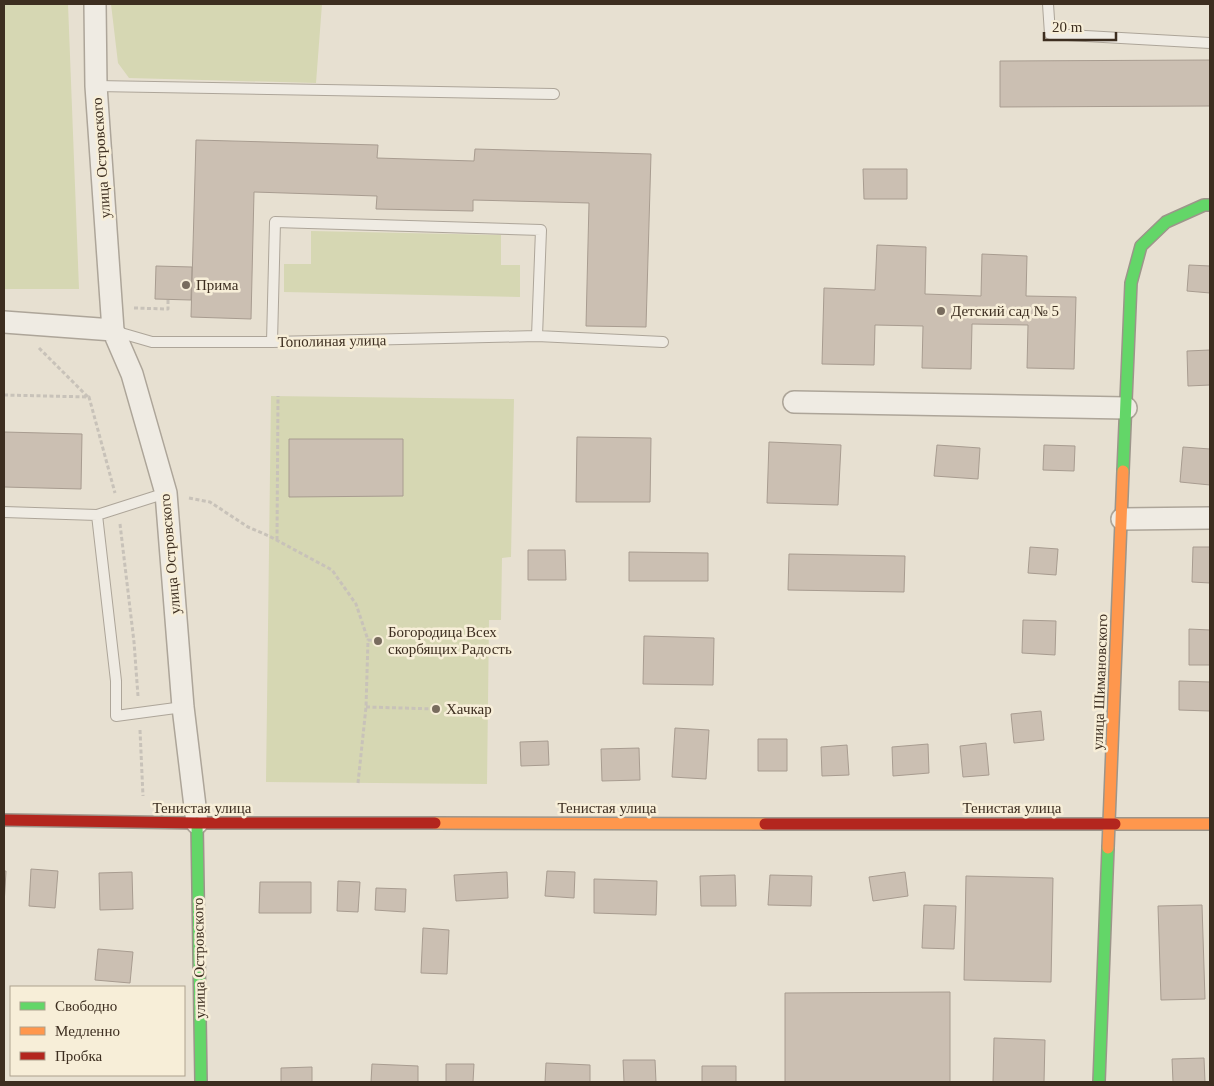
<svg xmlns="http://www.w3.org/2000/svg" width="1214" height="1086" font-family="Georgia,serif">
	<rect width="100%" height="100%" fill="#e7e0d1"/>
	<!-- green -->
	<path fill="#d6d7b3" d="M4,4h64l11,285h-75z
		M111,4h211l-6,79 -187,-5 -11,-15z
		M311,231l190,4v30h19v32l-236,-5v-28h27z
		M271,396l243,3 -3,158 -9,1 -1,62h-12l-2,164 -221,-2z"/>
	<!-- building -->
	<path fill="#cbbfb2" stroke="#a89c90" d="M1210,60v46l-210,1v-46z
		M196,140l182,5 -1,13 97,3 1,-12 176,5 -5,173 -60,-1 3,-123 -116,-3v11l-97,-2 1,-13 -123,-4 -3,127 -60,-2z
		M863,169h44v30h-43z
		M877,245l49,2 -1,47 56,2 1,-42 45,2 -1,40 50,1 -2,72 -47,-1 1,-43 -56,-1 -1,45 -49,-1 1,-42 -48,-1 -1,40 -52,-1 2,-76 51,2z
		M1189,265l21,1v27l-23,-2z
		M156,266l36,1 -1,33 -36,-1z
		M1210,350v35l-22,1 -1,-35z
		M4,432l78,2 -1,55 -77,-2z
		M577,437l74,1 -1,64h-74z
		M289,439h114v57l-114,1z
		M769,442l72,3 -3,60 -71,-2z
		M937,445l43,3 -2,31 -44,-3z
		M1044,445l31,1 -1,25 -31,-1z
		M1183,447l27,2v36l-30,-3z
		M1030,547l28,2 -2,26 -28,-2z
		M1193,547h17v36l-18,-1z
		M528,550h37l1,30h-38z
		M629,552l79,1v28h-79z
		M789,554l116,2 -1,36 -116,-2z
		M1023,620l33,1 -1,34 -33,-2z
		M1189,629l21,1v35h-21z
		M644,636l70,2 -1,47 -70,-1z
		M1179,681l31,1v29l-31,-1z
		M1041,711l3,29 -30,3 -3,-29z
		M675,728l34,2 -3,49 -34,-2z
		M758,739h29v32h-29z
		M548,741l1,24 -28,1 -1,-24z
		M986,743l3,32 -26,2 -3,-31z
		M928,744l1,29 -36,3 -1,-29z
		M847,745l2,30 -27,1 -1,-29z
		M639,748l1,32 -38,1 -1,-32z
		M31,869l27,2 -3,37 -26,-2z
		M4,871h2l-2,34z
		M547,871l28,1 -1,26 -29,-2z
		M132,872l1,37 -33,1 -1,-37z
		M507,872l1,26 -52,3 -2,-26z
		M905,872l3,24 -35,5 -4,-24z
		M735,875l1,31h-35l-1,-30z
		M770,875l42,1 -1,30 -43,-1z
		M966,876l87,2 -2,104 -87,-2z
		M594,879l63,2 -1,34 -62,-2z
		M338,881l22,1 -2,30 -21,-1z
		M260,882h51v31h-52z
		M376,888l30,1 -1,23 -30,-2z
		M924,905l32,1 -2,43 -32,-1z
		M1202,905l3,94 -44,1 -3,-94z
		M423,928l26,2 -2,44 -26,-1z
		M98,949l35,3 -3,31 -35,-3z
		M950,992v90h-165v-89z
		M994,1038l51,2 -1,42h-51z
		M1204,1058l1,24h-32l-1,-23z
		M623,1060h32l1,22h-32z
		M546,1063l44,2v17h-45z
		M372,1064l46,2v16h-47z
		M446,1064h28l-1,18h-27z
		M702,1066h34v16h-34z
		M312,1067v15h-31v-14z"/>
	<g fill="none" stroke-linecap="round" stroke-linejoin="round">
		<defs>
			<path id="lane" d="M1048,4l2,30 160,9
				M96,86l458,8
				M114,331l38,11h120l265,-6 126,6
				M272,342l3,-120 266,8 -4,106
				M166,493l-69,22 19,166v35l67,-9
				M4,512l93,3"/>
			<path id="street" d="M95,4l1,82 17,244 19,44 34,119 17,214 14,116
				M4,322l109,8
				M794,402l332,6
				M1122,519l88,-1"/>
			<path id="fast" d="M1123,471l8,-188 10,-37 25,-24 38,-17h6
				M197,823l4,259
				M1099,1082l9,-234"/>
			<path id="slow" d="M435,823l330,1
				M1115,824h95
				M1108,848l15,-377"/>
			<path id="jam" d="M4,820l193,3h238
				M765,824h350"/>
		</defs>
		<!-- lane casing -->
		<use href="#lane" stroke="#ada599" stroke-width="12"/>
		<!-- street casing -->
		<use href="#street" stroke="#ada599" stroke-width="24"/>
		<!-- fast casing -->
		<use href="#fast" stroke="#9c958a" stroke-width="14"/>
		<!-- slow casing -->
		<use href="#slow" stroke="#9c958a" stroke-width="14"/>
		<!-- jam casing -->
		<use href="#jam" stroke="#9c958a" stroke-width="14"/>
		<!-- path -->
		<path stroke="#c8c2b9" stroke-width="3" stroke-dasharray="4 2.5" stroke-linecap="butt" d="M134,308l34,1v-9
			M39,348l49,49
			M4,395l85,2 26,96
			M189,498l21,4 38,25 21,9 63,34 24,34 12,36
			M120,524l14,118 4,54
			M277,540l1,-144
			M366,707l70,2
			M140,730l3,66
			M358,783l8,-76 2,-67 10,1"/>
		<!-- lane -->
		<use href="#lane" stroke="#efebe3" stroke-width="10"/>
		<!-- street -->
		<use href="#street" stroke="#efebe3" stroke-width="21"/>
		<!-- fast -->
		<use href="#fast" stroke="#63d668" stroke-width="11"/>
		<!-- slow -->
		<use href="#slow" stroke="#ff974d" stroke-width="11"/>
		<!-- jam -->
		<use href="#jam" stroke="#b3261e" stroke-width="11"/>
	</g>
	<!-- markers -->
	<g fill="#786c5e" stroke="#f7eed8" stroke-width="2">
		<circle cx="186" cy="285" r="5"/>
		<circle cx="941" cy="311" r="5"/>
		<circle cx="378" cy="641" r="5"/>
		<circle cx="436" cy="709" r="5"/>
	</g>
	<g text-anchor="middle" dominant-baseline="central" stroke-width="5" stroke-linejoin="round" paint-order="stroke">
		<!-- street labels -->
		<g font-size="15" fill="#3d2e20" stroke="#f7eed8">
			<text transform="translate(101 158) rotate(-94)">улица Островского</text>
			<text transform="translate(332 341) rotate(-1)">Тополиная улица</text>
			<text transform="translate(170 554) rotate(-95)">улица Островского</text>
			<text transform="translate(1100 682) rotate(-88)">улица Шимановского</text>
			<text x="202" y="808">Тенистая улица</text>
			<text x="607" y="808">Тенистая улица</text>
			<text x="1012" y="808">Тенистая улица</text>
			<text transform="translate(199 958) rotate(-91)">улица Островского</text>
		</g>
		<!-- poi labels -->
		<g font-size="15" fill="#3d2e20" stroke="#f7eed8" text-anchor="start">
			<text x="196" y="285">Прима</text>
			<text x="951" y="311">Детский сад № 5</text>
			<text x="388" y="632">Богородица Всех<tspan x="388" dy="17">скорбящих Радость</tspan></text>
			<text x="446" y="709">Хачкар</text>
		</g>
	</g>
	<!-- border -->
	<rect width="1214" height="1086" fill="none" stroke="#3d2e20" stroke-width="10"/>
	<!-- legend -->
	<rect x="10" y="986" width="175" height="90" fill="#f7eed8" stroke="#ada18e"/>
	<rect x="20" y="1002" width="25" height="8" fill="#63d668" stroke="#ada18e"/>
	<text x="55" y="1011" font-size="15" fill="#3d2e20">Свободно</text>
	<rect x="20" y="1027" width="25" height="8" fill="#ff974d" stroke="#ada18e"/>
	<text x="55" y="1036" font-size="15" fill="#3d2e20">Медленно</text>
	<rect x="20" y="1052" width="25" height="8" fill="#b3261e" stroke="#ada18e"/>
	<text x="55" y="1061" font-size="15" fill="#3d2e20">Пробка</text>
	<!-- scale -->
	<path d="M1044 32v8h72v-8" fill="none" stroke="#3d2e20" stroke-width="2.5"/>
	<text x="1052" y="32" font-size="15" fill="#3d2e20" stroke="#f7eed8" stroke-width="4" paint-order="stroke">20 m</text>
</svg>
